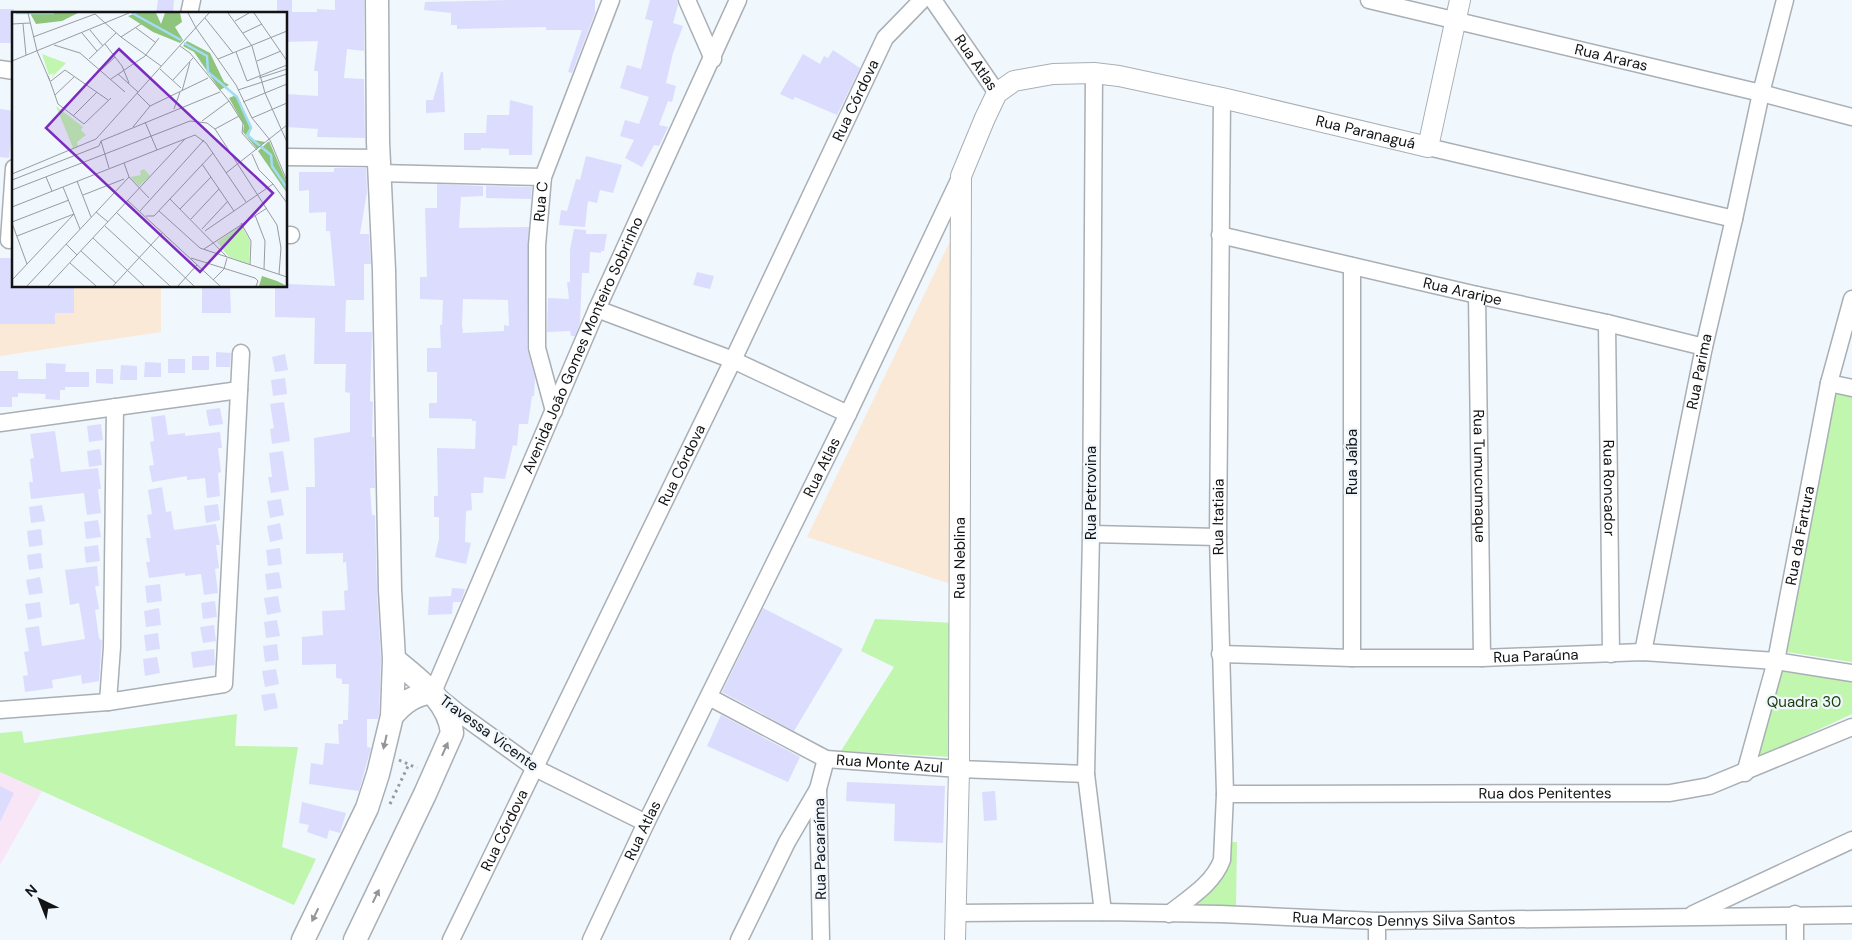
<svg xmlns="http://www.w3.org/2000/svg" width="1852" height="940" font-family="'DM Sans',sans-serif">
	<rect width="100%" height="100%" fill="#f0f7fd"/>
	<!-- industrial -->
	<path fill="#f8e6f7" d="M0,772l42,19 -42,74z"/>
	<!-- education -->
	<path fill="#fae9d7" d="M952,237l2,348 -147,-48z
		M0,267l14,19h147v46l-161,24z"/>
	<!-- green -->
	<path fill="#c0f6ad" d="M1835,392l17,5v265l-65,-10z
		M875,619l80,4 -4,134 -110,-6 53,-84 -33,-16z
		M1782,669l70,10v35l-95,44z
		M237,714l-2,32 63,1 -16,100 34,12 -22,46 -294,-133v-39l22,-2 2,12z
		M1228,842h9l-1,64h-51z"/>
	<!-- building -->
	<path fill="#dcddfe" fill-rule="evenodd" d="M158,0h16l-1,14h-17z
		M277,0h15v12h25v-3l18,1v-10h29v51l-17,-2 -3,29 20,1 1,59 -48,-1 1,-8 -32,-2v-33l32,2v-25h-4l4,-30 -32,1v-28h-9z
		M510,0h85v13l-23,60 -4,-1 14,-42h-36v-3l-89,2v-4h-6v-12l-27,-3 1,-8z
		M650,0h27l1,5 -5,18 10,3 -10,27 -7,30 10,3 -4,16 -4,-1 -9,24 9,2 -9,19 -5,-1 -12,22 -17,-9 9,-18 -14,-4 5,-16 14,4 10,-27 -29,-9 7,-23 14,4 12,-48 -8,-2z
		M0,9h14v34h-14z
		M833,50l27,18 -23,47 -42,-18 -2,3 -13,-6 23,-40 17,10 4,-8 4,2z
		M441,72h2l2,40 -19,1v-13h7z
		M510,100l23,6 -1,49h-23v-6l-28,-1v2h-17v-17h22l1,-18h22z
		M0,109l14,2 -5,47 -9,-1z
		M586,156l36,9 -9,28 -13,-3 -3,13 -9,-2 -3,26 -26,-2 2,-15 6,1 9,-32 4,1z
		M334,168h32l1,24 -7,42h9l2,30h-7v36h-18l-1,32h27l-2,69 3,1 -1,35h2l1,51h-5l2,27h3l2,75 4,69 -2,55 -1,5h-11v28l4,1 -12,43 -50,-7 2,-21 12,2 2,-22 14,1 -1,-20h5v-4h5l1,-36h-7v-5l-6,-1v-14l-34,1v-28l21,-2 -1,-24 23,-1 -1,-19 4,-1 -2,-28 -3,1v-10l-37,1v-67h9l-1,-49 36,-6v-39l-5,-1 1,-28h-32l1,-46 -40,-1v-31h11v-2l49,2 -5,-55h-4v-19l-17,1v-23l-10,1v-19h35z
		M437,184l46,2v10l-22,1 -2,31 70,-1 -2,121 8,30 -1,18h-2l-4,28h-9l-2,22 -4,-1 -8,34 -21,-2 -1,16h-12l1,17 -6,1 -1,31 6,1 -5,21 -31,-7 4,-18v-22h-5v-21h4l-1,-48 38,1 1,-28h-4v-2l-43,-1v-15h8v-31h-10v-24h14l-1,-23h2l1,-25 -23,-1v-22h7l-2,-69h12zM463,299l45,1 1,26 -5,-1v6l-41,2 -1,-8z
		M486,186l46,1 -1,12 -45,-1z
		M574,229l12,1v4h21l-3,17h-3v2l-11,-1 -1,21h-7l-2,50 -5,13h-4l-1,-5 -23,1 1,-34 21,1 -2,-17h3v-32z
		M0,258h14v28h60v27h-19v11h-55z
		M697,272l17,4 -4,13 -17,-4z
		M202,287l28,1 1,25h-29z
		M216,352l15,1 -1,14h-14z
		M285,354l3,16 -13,2 -3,-15z
		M192,356h17v14h-17z
		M168,359h17v14h-17z
		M145,362l16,1v14h-17z
		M46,363l20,1 -1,8h24v15h-24v3h-5v10l-15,-1 1,-5 -28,-1v4h-6v10h-12v-36h18v8h28z
		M121,365l16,1v14h-17z
		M96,369h17v15l-17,-1z
		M285,378l2,16 -14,2 -2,-16z
		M284,402l6,39 -18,3 -2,-15 4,-1 -4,-24z
		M220,408l3,16 -14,2 -3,-16z
		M165,415l3,20 17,-2v3l35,-4 2,16h-4l3,24 -3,1 2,23 -13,2 -2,-20 -18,2v-4l-35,6 -3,-16 5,-1 -4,-23 4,-1 -3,-24z
		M101,424l2,16 -14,2 -2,-16z
		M55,431l6,41 37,-4 3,21h-3l3,24 -14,2 -3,-22 -53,6 -2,-17h4l-3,-23 4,-1 -4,-24z
		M100,449l2,16 -13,2 -2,-16z
		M283,451l6,39 -18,3 -3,-16h4l-3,-24z
		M162,487l4,25 5,-1 3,19 42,-6 4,21h-4l3,23 -4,1 3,24 -14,2 -3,-21 -16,2v-3l-36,5 -3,-16h4l-4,-24h5l-4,-23 5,-1 -4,-24z
		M281,499l3,16 -14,3 -3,-17z
		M218,504l2,16 -14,3 -2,-17z
		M42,505l3,16 -14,2 -2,-16z
		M98,520l3,17 -15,2 -2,-17z
		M280,523l3,16 -13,3 -3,-16z
		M41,529l2,16 -14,2 -2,-16z
		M98,545l2,16 -14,2 -2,-16z
		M280,548l2,16 -14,2 -2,-16z
		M41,553l2,15 -14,2 -2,-15z
		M97,566l2,20h-4l4,23 -4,1 4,28 3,3 -3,40 -17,3 -1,-9 -29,5 1,8 -28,4 -2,-16 5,-1 -4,-23 5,-1 -4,-23 14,-2 3,20 43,-7 -6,-36 -9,2 -5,-35z
		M279,572l3,16 -15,2 -2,-16z
		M40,577l3,16 -14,2 -3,-15z
		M160,584l2,17 -15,2 -2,-17z
		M452,588l13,1 -4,13h-8l-1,12 -24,1 1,-18 22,-1z
		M278,596l3,16 -14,3 -3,-17z
		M215,601l2,16 -14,2 -2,-16z
		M40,602l2,15 -14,3 -3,-16z
		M159,608l2,17 -15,2 -2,-16z
		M763,608l80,41 -49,82 -72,-39z
		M277,620l3,16 -14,2 -2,-16z
		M214,625l2,16 -13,2 -3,-16z
		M158,633l2,16 -14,2 -2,-16z
		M277,644l2,16 -14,2 -2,-16z
		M214,649l1,16 -22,3 -2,-16z
		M157,657l3,16 -15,3 -2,-17z
		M276,669l3,15 -14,3 -3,-16z
		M275,693l3,15 -14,3 -3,-16z
		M721,715l79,42 -12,25 -81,-36z
		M847,782l98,4 -2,57 -49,-2 1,-37 -49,-3z
		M0,786l14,7 -14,29z
		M995,791l2,29 -13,1 -2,-29z
		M302,802l44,11 -6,20 -11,-3 -2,9 -20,-7 2,-7 -10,-2z"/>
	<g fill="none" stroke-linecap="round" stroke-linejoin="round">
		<defs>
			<g id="minor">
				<path d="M687,0l26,59"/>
				<path id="s1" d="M933,0l64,93"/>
				<path id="s2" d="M1369,0l392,93 91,24"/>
				<path d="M189,14l3,-14"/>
				<path d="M0,69l14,2"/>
				<path d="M1094,73l-3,461 -5,240 17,138"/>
				<path d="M1428,147l306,72"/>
				<path d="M286,157l93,1"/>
				<path d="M379,173l164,4"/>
				<path d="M286,235h5"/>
				<path id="s3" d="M1220,235l257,60 130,28 97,24"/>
				<path d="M9,240l5,-72"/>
				<path d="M1352,266v392"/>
				<path id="s4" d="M1477,295l5,363"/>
				<path d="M597,309l136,51 115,54"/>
				<path id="s5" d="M1607,323l4,331"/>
				<path d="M1829,383l23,5"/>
				<path id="s6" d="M554,411l-17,-63v-103l6,-68 68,-177"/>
				<path d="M0,423l239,-33"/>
				<path d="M1091,534l127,3"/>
				<path id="s7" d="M1643,652l61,-305 30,-128 27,-126 24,-93"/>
				<path id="s8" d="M1220,654l132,4h130l161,-6 133,9 76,12"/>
				<path id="s9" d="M709,697l117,62 133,10 127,5"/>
				<path d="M108,702l4,-55 3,-240"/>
				<path d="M0,710l108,-8 116,-18 17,-331"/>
				<path id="s10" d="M1745,773l31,-112 53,-278 23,-84"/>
				<path id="s11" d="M1225,794l445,-1 39,-7 143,-59"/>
				<path id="s12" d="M646,823l-111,-55 -75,-54 -27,-22 164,-383 141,-309"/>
				<path id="s13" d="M955,913l148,-1 117,2 157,7 475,-6"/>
				<path id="s14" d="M1169,914c20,-16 44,-30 53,-54l3,-66 -7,-257 4,-439"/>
				<path d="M1693,914l159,-74"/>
				<path d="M1377,921v19"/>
				<path id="s15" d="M451,940l282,-580 152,-322 37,-38"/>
				<path id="s16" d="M591,940l55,-117 202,-409 112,-236"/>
				<path d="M739,940l48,-98 31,-53"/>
				<path d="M821,940l-3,-151 8,-30"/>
				<path d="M1795,940v-26"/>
			</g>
			<g id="tertiary">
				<path id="s17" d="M955,940l4,-171 2,-593 24,-58 12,-25 17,-12 39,-7 41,-1 25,3 103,22 206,49 32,-147"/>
			</g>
			<path id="secondary" d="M392,716c12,-14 22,-21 41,-24
				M303,940l64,-132 11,-34 14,-58 2,-57 -4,-69 -6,-320 -6,-128 -1,-142
				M355,940l70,-146 27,-61c-3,-33 -35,-54 -58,-74"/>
		</defs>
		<!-- minor casing -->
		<use href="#minor" stroke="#a9afb5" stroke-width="19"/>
		<!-- tertiary casing -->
		<use href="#tertiary" stroke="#a9afb5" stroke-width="22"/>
		<!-- secondary casing -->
		<use href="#secondary" stroke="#a9afb5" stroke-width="25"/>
		<!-- path -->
		<path stroke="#969ba0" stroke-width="3" stroke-dasharray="2.5 4" stroke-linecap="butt" d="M399,760l18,8
			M390,804l19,-40"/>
		<!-- minor -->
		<use href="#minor" stroke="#fff" stroke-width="16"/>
		<!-- tertiary -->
		<use href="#tertiary" stroke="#fff" stroke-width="20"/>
		<!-- secondary -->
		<use href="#secondary" stroke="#fff" stroke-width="22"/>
	</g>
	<!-- one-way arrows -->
	<defs><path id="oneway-solid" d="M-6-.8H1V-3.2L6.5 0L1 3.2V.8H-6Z" transform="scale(1.25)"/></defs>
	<g fill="#949596">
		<use href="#oneway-solid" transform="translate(385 742) rotate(103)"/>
		<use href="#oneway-solid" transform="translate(445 749) rotate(-66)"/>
		<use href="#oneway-solid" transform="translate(376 896) rotate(-64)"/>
		<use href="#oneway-solid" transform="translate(315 915) rotate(116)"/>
	</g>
	<g text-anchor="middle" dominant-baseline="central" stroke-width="4.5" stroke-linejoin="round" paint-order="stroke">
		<!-- street labels -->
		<g font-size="15" fill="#111315" stroke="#f0f7fd">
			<text stroke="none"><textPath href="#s2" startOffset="249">Rua Araras</textPath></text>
			<text stroke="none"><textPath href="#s1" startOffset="76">Rua Atlas</textPath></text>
			<text stroke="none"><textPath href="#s15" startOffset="932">Rua Córdova</textPath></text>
			<text stroke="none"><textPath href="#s17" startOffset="1234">Rua Paranaguá</textPath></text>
			<text stroke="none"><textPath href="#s6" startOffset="212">Rua C</textPath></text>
			<text stroke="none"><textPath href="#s3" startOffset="249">Rua Araripe</textPath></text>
			<text stroke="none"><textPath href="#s12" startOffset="629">Avenida João Gomes Monteiro Sobrinho</textPath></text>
			<text stroke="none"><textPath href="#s7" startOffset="286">Rua Parima</textPath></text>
			<text transform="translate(1352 462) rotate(-90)">Rua Jaíba</text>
			<text stroke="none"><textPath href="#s15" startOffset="528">Rua Córdova</textPath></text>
			<text stroke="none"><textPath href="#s16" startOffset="526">Rua Atlas</textPath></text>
			<text stroke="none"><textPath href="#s4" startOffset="181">Rua Tumucumaque</textPath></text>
			<text stroke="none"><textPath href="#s5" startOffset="165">Rua Roncador</textPath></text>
			<text transform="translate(1091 493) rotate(-90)">Rua Petrovina</text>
			<text stroke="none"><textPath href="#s14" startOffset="420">Rua Itatiaia</textPath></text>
			<text stroke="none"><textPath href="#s10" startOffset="244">Rua da Fartura</textPath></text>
			<text stroke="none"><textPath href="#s17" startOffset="382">Rua Neblina</textPath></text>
			<text stroke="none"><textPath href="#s8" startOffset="316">Rua Paraúna</textPath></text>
			<text transform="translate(489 733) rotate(36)">Travessa Vicente</text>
			<text stroke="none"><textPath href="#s9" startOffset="196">Rua Monte Azul</textPath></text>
			<text stroke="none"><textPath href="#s11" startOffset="320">Rua dos Penitentes</textPath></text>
			<text stroke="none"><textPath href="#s15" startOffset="122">Rua Córdova</textPath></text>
			<text stroke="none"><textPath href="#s16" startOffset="121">Rua Atlas</textPath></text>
			<text transform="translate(820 849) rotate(-91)">Rua Pacaraíma</text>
			<text stroke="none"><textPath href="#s13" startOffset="449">Rua Marcos Dennys Silva Santos</textPath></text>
		</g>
		<!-- park labels -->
		<g font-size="15" fill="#1a3c09" stroke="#f0f7fd">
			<text x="1804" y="702">Quadra 30</text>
		</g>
	</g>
	<!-- overview -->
	<g transform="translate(12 12)">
		<rect width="275" height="275" fill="#f0f7fd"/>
		<path d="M30,42l24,9 -15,15 3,-5 -5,2zM44,94l27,21 -2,3 5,5 -9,7 1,4 -5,2zM132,157l6,7 -11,10 -9,-9 11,-2 -1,-4zM229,213l9,16 -1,23 -20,-7 -12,-15z" fill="#c0f6ad"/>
		<path d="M18,1h48l-16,8 -26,3zM125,1h19l5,11 4,-11h15l2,9 -7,5 8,13 -3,3 -27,-11 -25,-16zM175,29l23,12 14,29 5,3 -9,5 -26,-38 -11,-6zM224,83l16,32 -3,8 5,5 11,2 -8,7 -14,-17 1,-7 -15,-27zM257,129l18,42v10l-29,-42zM250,264l15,5 10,5h-28z" fill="#8fc47c"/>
		<path fill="none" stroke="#a2dcf5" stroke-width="2.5" d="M4,1h38M120,1l49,27M172,31l23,13 1,16 29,25 14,31 -4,7 24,20 1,11 15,22"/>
		<path fill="none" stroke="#979ca0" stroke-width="1" d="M16,1l9,38 13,30 -2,-5M176,1l8,15M216,1l24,33 13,47 22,49M242,1l33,48M193,6l28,35M223,9l14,-8M0,12l18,-1M11,12l3,31M124,16l19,14M184,16l40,57 16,33 18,22 17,41M78,18l13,16M70,21l15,18M231,21l19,-9M21,25l62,-23 26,23 40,29M109,25l20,-13M93,32l17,22 7,17M42,33l26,8 45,39M168,34l10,7 39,48 14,22 -1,10 15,17M224,40l11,29 40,-16M77,47l27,-26M206,47l69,-28M0,49l117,-48M245,49l24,-10M148,57l21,19M89,58l14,-13M106,62l20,18M247,66l28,-9M99,67l34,-23 14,-18M161,68l20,-22M38,69l8,23 26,20 27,-26M39,69l14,-11 43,30M226,78l49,-16M170,79l8,-29M125,81l13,13M43,83l19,-18M231,90l44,-18M51,96l23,-23M162,97l6,-17M61,104l24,-24M240,106l35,-15M190,109l27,-20M133,110l12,28M121,115l17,-21 58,-28M203,117l24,-13M183,123l11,8 40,59M240,142l7,16 14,14M112,151l5,14 20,21M190,152l32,47M97,156l-8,-27 119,-49M214,161l61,-48M0,162l84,-35 113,-126M34,165l6,14M0,168l87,-34 2,-5M65,169l14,36M51,175l17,42M0,178l178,-69 17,2 8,6 62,96 4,23 -2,26M71,183l41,-16M158,187l57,58M115,188l93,86M0,195l183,-72M168,197l31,-32M128,199l64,-71M147,199l41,37 87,29M84,200l12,10M104,200l78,74M243,203l10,26 -1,28M134,204h8l59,-63M179,207l28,-30M0,210l57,-22M0,211l15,41M229,211l10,18 -1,24M93,214l65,60M190,217l26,-28M193,219l68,-47 14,19M5,224l57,-22M81,226l51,48M54,232l11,11M192,237l63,-41M69,239l35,32M179,246l64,20 3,3 -2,5M58,251l26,23M1,267l61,-65M201,268l11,-11 3,-11M15,274l102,-109M36,274l137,-147M101,274l49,-53M166,274l19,-21"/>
		<path fill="#7b2cbf" fill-opacity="0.15" stroke="#7b2cbf" stroke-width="2.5" d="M107,37l154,144 -73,79 -154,-144z"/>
		<rect width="275" height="275" fill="none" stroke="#111315" stroke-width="2.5"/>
	</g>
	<!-- north arrow -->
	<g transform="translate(40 900) rotate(317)" stroke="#f0f7fd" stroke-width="4" paint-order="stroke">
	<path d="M0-4L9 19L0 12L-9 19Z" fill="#111315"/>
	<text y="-8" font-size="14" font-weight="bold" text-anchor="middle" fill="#111315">N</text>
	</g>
</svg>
